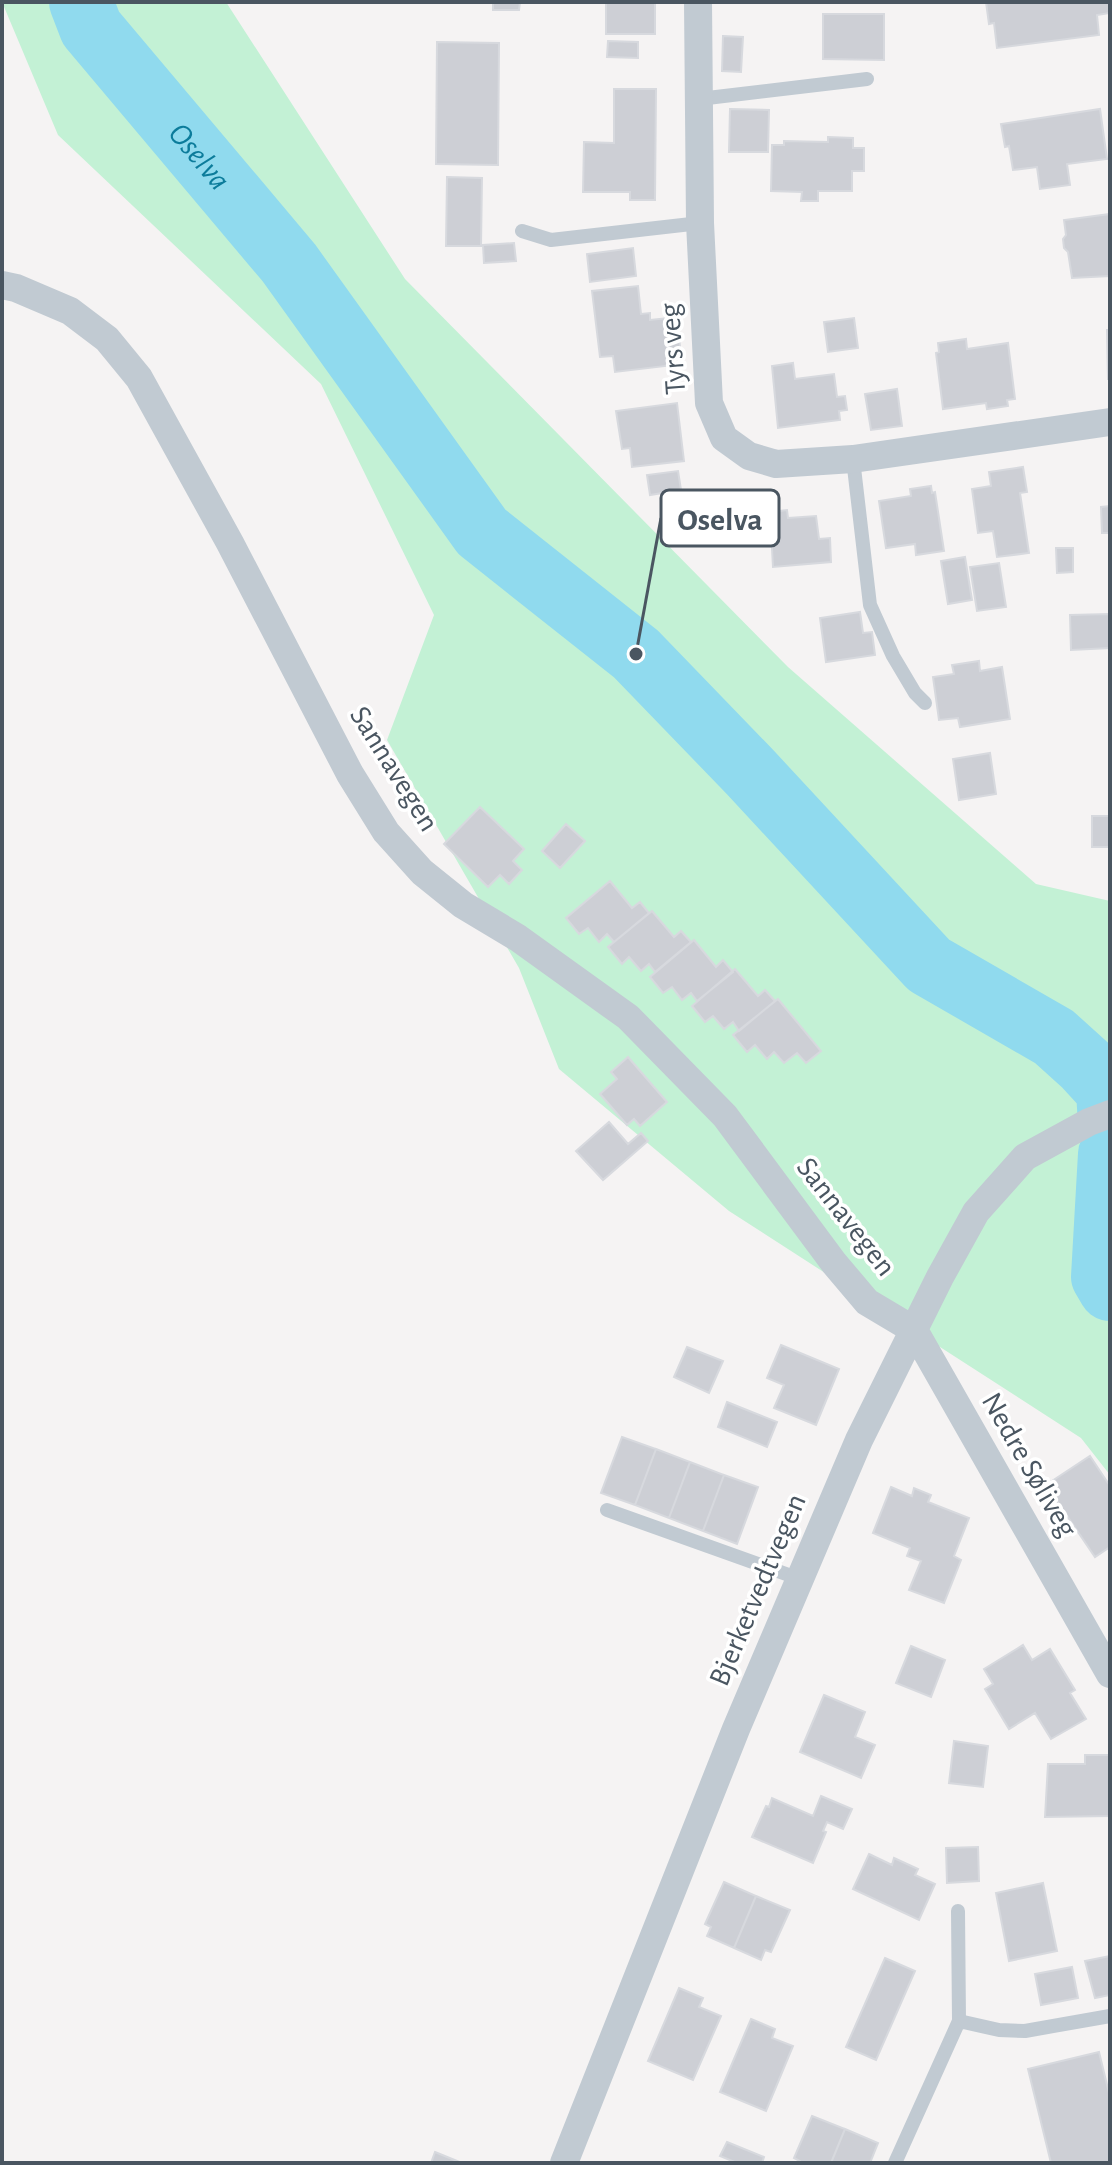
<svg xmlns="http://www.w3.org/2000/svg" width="1112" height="2165" font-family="'Alegreya Sans',sans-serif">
	<rect width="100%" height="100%" fill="#f5f3f3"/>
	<!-- green -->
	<path fill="#c3f1d5" d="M2,2h224l179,277 383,388 248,217 74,17v574l-29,-37 -352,-227 -170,-142 -40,-101 -132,-228 47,-125 -113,-231 -263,-249z"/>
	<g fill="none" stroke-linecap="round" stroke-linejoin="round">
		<!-- river -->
		<g stroke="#90daee" stroke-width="64">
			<path id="s1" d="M81,2l10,26 198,235 193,269 154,122 114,118 179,193 125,72 31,28 23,25 2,35"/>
			<path d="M1110,1154l-7,123 7,12"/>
		</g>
	</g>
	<!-- building -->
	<path fill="#cdcfd5" stroke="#d7d9de" stroke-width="2" d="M493,2h27l-1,8h-26z
		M606,2h49v32h-49z
		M986,2h124v11l-13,2 2,20 -102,13 -3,-25 -5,1z
		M823,14h61v46l-61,-1z
		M723,36l20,1 -2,35 -19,-1z
		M608,41l30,1v16l-31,-1z
		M437,42l62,1 -1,122 -62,-1z
		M614,89h42l-1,111h-25v-8h-47l1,-50 30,1z
		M730,109l39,1 -1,42h-39z
		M1100,109l7,50 -40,5 3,21 -30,4 -3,-22 -24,3 -4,-24 -4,1 -4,-23z
		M828,137l25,1v10h11v23h-12v20h-34v10h-17l1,-9 -31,-1 1,-46h12v-4l44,1z
		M447,177l35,1 -1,68h-35z
		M1110,214v62l-38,2 -4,-26 -4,-4 -1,-9 3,-4 -2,-15z
		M514,243l2,18 -32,2 -1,-18z
		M633,248l3,28 -46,6 -3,-28z
		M638,286l3,28 9,-1v7l18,-2 2,20 9,-1 2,19 -8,1 1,8 -59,7 -2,-16 -13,1 -8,-66z
		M854,318l4,30 -30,4 -4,-30z
		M1107,330h3v49h-2z
		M966,339l1,10 41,-6 7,56 -8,1 1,6 -21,3 -1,-6 -43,6 -7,-56 3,-1 -1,-9z
		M793,363l2,16 39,-5 3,23 8,-1 2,14 -8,1 1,9 -62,8 -6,-62z
		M897,389l5,37 -31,4 -6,-36z
		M677,403l7,58 -52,6 -2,-19 -8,1 -6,-38z
		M1023,467l4,25 -7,1 9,60 -32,4 -4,-26 -15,2 -6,-44 19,-3 -2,-14z
		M678,471l3,19 -31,5 -3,-20z
		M931,486l1,7 3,-1 9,59 -28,4 -1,-11 -29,4 -7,-47 32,-5 -1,-7z
		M1110,506v27h-8l-1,-26z
		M787,510l1,8 28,-2 3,23 11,-1 1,24 -58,5 -3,-55z
		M1056,548h17v24l-16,1z
		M965,557l7,43 -24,4 -7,-43z
		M999,563l7,44 -29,4 -7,-44z
		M860,612l3,21 9,-1 3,23 -49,7 -6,-44z
		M1110,614v34l-39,2 -1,-35z
		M979,661l1,10 22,-4 8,52 -50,8 -2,-9 -19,2 -6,-43 21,-3 -2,-9z
		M990,753l6,41 -37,6 -6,-41z
		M480,807l44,42 -11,12 9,9 -13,14 -9,-9 -12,12 -44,-43z
		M1092,816h18v31h-18z
		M566,824l19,17 -25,27 -18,-17z
		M610,881l22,27 8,-6 9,11 -35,29 -7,-8 -8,8 -11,-14 -9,6 -13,-16z
		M652,911l22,26 7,-6 10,11 -36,30 -6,-8 -8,7 -12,-14 -7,7 -14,-17z
		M694,940l22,27 7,-7 10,12 -36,29 -6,-8 -9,7 -10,-13 -9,6 -13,-16z
		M735,969l23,27 7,-6 10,11 -36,30 -6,-9 -9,7 -11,-13 -8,6 -13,-16z
		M778,999l43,52 -15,12 -9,-10 -13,10 -10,-11 -7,7 -12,-14 -8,7 -14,-17z
		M628,1057l39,45 -27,24 -6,-7 -7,6 -27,-31 17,-15 -6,-7z
		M609,1122l19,22 13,-11 7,8 -45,39 -27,-29z
		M781,1345l58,24 -23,56 -42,-17 10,-23 -17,-7z
		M687,1347l36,14 -14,32 -35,-16z
		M727,1402l50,20 -10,25 -49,-20z
		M622,1437l34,12 -21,56 -34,-12z
		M656,1449l34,13 -21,56 -34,-13z
		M1090,1456l20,30v61l-15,10 -49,-72z
		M690,1462l34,13 -21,56 -34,-13z
		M724,1475l34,12 -21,57 -34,-13z
		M891,1487l21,9 2,-8 17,7 -3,7 41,16 -15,38 7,4 -17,43 -35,-13 12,-29 -14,-5 3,-8 -37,-15z
		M1023,1645l9,15 18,-11 25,41 -5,3 16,26 -35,20 -16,-26 -26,16 -24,-40 8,-5 -9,-15z
		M911,1646l34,14 -14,37 -35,-14z
		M824,1695l41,17 -10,25 20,8 -14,33 -61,-26z
		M954,1741l34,5 -5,41 -34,-4z
		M1085,1755h25v61l-65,1 3,-53h37z
		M821,1796l31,13 -9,20 -16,-7 -4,9 3,1 -13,31 -61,-26 14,-31 3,1 3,-9 41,18z
		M978,1847l1,34 -32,2 -1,-35z
		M869,1854l23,11 2,-7 24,11 -3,6 20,9 -16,36 -66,-31z
		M724,1882l32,14 -22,52 -27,-12 4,-9 -6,-3z
		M1043,1883l14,68 -48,10 -13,-68z
		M756,1896l34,14 -19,42 -6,-2 -4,10 -27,-12z
		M1110,1956v39l-15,3 -10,-37z
		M885,1958l30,13 -39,89 -30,-13z
		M1072,1967l6,31 -37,7 -6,-31z
		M679,1988l24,10 -4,9 22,9 -28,64 -45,-19z
		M751,2019l24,10 -3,9 21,8 -27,65 -46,-19z
		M1099,2052l11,45v66h-59l-23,-94z
		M812,2116l33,13 -14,34h-31v-2l-6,-3z
		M845,2129l33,14 -8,20h-39z
		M727,2142l37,15 -2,6h-25l-17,-7z
		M435,2152l27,11h-31z"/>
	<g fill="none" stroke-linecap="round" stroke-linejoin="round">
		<!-- lane -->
		<path stroke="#c1cad2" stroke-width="14" d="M699,99l168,-20
			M522,231l29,9 149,-17
			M853,459l17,146 23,51 22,37 10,10
			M607,1510l193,69
			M959,2021l40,9 26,1 85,-15
			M895,2163l64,-142 -1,-110"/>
		<!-- street -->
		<path stroke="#c1cad2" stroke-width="28" d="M698,2l2,221 9,180 15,35 25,18 27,8 77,-5 257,-37
			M2,285l14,3 54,23 37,28 32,39 91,165 120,231 36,58 36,40 41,33 55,33 110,79 97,99 109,147 33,39 47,28 196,344
			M564,2163l172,-434 123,-289 81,-163 36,-65 49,-55 64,-35 21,-8"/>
	</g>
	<g text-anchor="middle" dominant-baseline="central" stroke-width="7" stroke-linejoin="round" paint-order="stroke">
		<!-- street labels -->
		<g font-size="30" fill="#4a5661" stroke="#fff">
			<text transform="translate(673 349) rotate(-94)">Tyrs veg</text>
			<text transform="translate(394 769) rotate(58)">Sannavegen</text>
			<text transform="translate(846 1217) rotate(52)">Sannavegen</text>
			<text transform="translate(1029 1465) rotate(60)">Nedre Søliveg</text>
			<text transform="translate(758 1590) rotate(-67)">Bjerketvedtvegen</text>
		</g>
		<!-- water labels -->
		<g font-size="32" font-style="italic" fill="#0c7c9b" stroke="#fff">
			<text stroke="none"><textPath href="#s1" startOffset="196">Oselva</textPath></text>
		</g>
	</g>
	<!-- callouts -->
	<path fill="none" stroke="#4a5661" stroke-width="3" d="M636 654L661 518"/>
	<circle fill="#4a5661" stroke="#fff" stroke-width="3" cx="636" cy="654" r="8"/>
	<rect fill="#fff" stroke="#4a5661" stroke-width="3" x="661" y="490" width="118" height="56" rx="8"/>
	<g font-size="32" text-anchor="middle" font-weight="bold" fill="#4a5661">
		<text x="720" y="530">Oselva</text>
	</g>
	<!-- border -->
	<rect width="1112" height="2165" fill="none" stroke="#4a5661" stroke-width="8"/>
</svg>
